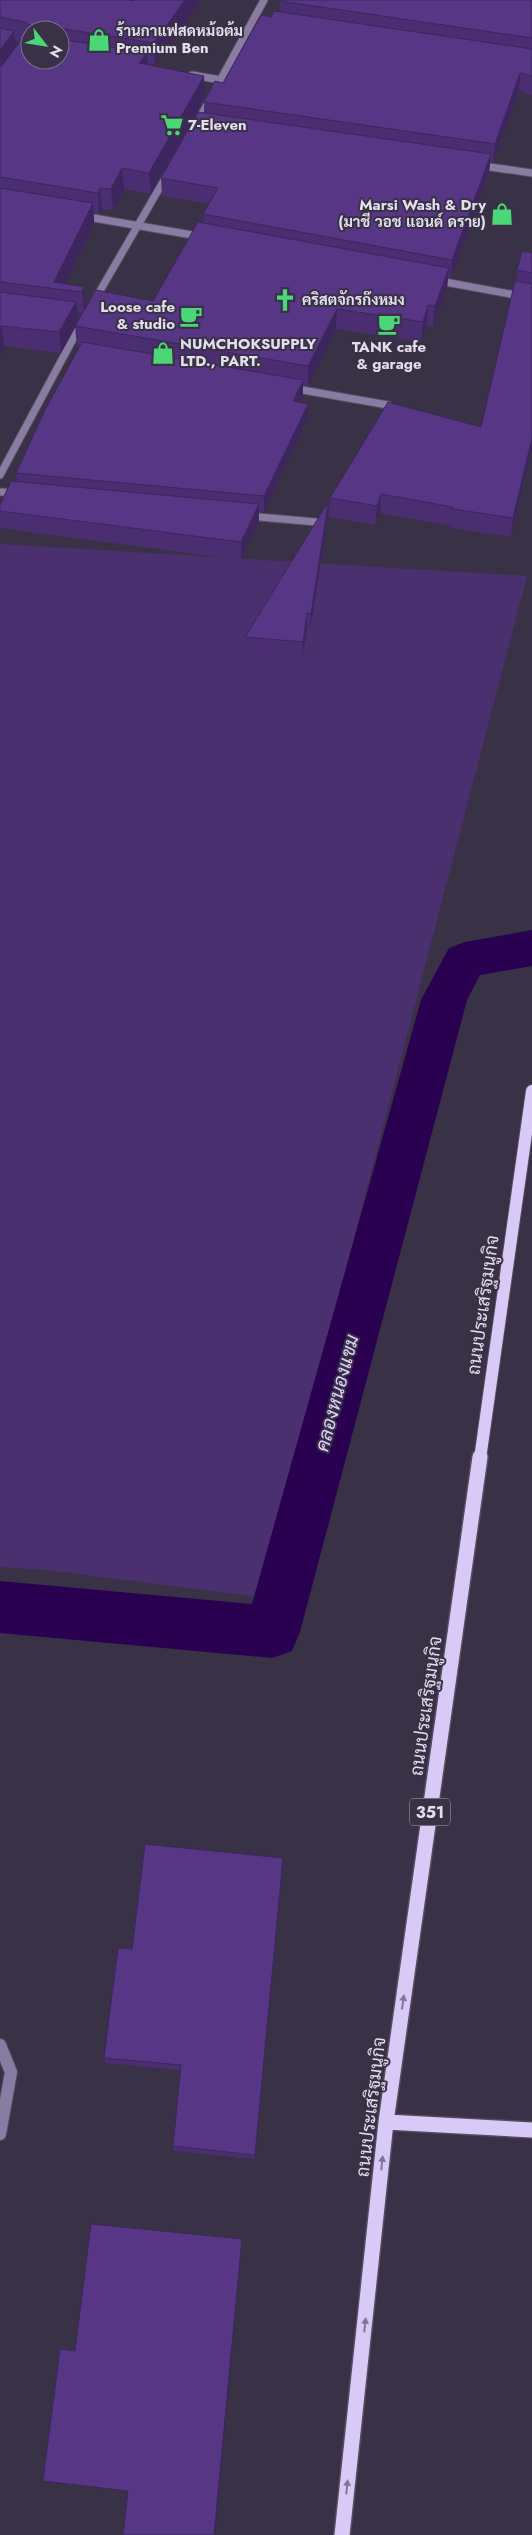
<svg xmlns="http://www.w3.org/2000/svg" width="532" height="2535" font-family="Jost,Sarabun,sans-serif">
	<rect width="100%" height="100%" fill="#393146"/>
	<!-- green -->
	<path fill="#4a306f" d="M0,544l527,32 -267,1021 -213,-27 -47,-3z"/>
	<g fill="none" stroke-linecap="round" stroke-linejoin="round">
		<!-- canal -->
		<path fill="#2a0050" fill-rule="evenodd" d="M532,930v36l-52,9 -13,25 -167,632 -8,19 -20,7 -272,-25v-52l252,23 169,-604 28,-52 16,-6z"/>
		<defs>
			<path id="minor-far1" d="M192,75l29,5
				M197,123l67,-123
				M476,165l56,8
				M82,216l122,21
				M434,280l98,18
				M93,303l74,-128
				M291,388l97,17
				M0,475l81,-151
				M0,492l18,1
				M247,516l69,6"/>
			<path id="minor" d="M0,2045l11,27 -11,62"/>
			<path id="primary-far1" d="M480,1459l52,-368"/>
			<path id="primary" d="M386,2122l146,8
				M342,2535l44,-413 94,-665"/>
		</defs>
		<!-- minor-far1 casing -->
		<use href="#minor-far1" stroke="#544d61" stroke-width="9"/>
		<!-- minor casing -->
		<use href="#minor" stroke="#544d61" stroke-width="14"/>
		<!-- primary-far1 casing -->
		<use href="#primary-far1" stroke="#544d61" stroke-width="14"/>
		<!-- primary casing -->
		<use href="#primary" stroke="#544d61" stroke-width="18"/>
		<!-- minor-far1 -->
		<use href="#minor-far1" stroke="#897ca2" stroke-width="7"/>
		<!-- minor -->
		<use href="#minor" stroke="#897ca2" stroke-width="12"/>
		<!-- primary-far1 -->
		<use href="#primary-far1" stroke="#d8c9f7" stroke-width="12"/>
		<!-- primary -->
		<use href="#primary" stroke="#d8c9f7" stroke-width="15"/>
	</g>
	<!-- wall -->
	<path fill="#4b2e72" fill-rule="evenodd" d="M0,0l134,1 1,-1h66l-46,64 -8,-1v1l58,33 -54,97 -27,-5 -11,21 -11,-1 -3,5 -5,-1v11l-29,60 19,3 2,20 67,-6 51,-78 -1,-9 6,-10 -47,-8 -1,-18 43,-65v-11l19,-19 48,-66 9,-5v-11l252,-1v95l-13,-4 -26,71h-3l-1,10 -38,106 -3,-1 -1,11 -14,38 -6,-1 -6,17 -85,-13 -28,57 -5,-1v11l-3,6 7,17 -43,93 -5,-1v11l-18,38 -241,-32v-23l17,-23 -1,-9 64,-126 -3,-1 -2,-19 -14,26 -57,-7 -4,11zM30,30h30v30h-30zM15,41h5l-4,5zM77,312h6l-5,9z
		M532,253v194l-21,90 -60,-9v-2l-71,-13 -5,12 -46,-8 1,-19 151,-71 35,-146 1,-11z
		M328,504l-1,18 -17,109h-3l-5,28 -56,-4 -1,-18z
		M282,1866l-27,293 -81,-8 -1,-5 8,-76 -75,-7 -2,-5 28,-109z"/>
	<!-- shaded-wall -->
	<path fill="#3d265d" d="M185,0h16l-46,64 -1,-21z
		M14,31l3,21 -17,22v-24z
		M147,53l1,21 -9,-11z
		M520,73l-1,18 -26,71 2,-18z
		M204,76l1,21 -54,97 -2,-21z
		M491,154l-2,18 -38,106 1,-18z
		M122,168l2,21 -11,21 -2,-21z
		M100,188l2,21 -3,5 -1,-21z
		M93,203l1,21 -31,65 -9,-7z
		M449,268l-2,20 -14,38 2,-20z
		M84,287l2,21 -2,4 -2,-20z
		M76,302l2,20 -17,31 -2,-21z
		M428,305l-1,20 -6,17 2,-20z
		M337,309l-1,20 -28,57v-20z
		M2,326l2,20 -4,11v-27z
		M303,380v16l-10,20v-15z
		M308,404l-1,15 -43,93v-16z
		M532,438v9l-21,90 2,-19z
		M381,494l-1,19 -5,12 2,-19z
		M259,504v18l-18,38v-18z
		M328,504l-1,18 -17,109 1,-17z
		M307,613v18l-5,28 1,-17z
		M283,1858l-1,8 -27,293v-4z
		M242,2239v4l-27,292h-1z"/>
	<!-- building -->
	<path fill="#573685" stroke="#3d265d" d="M0,0h129l5,1 1,-1h50l-31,43 -95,-15 -5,2h-21v-3l-8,-5 -25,-5z
		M281,0h251v38l-252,-37z
		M274,11l258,38v27l-12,-3 -25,71 -291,-42 11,-21 8,2 38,-68 10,2z
		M0,28l14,3 -14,19z
		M30,32v28h30v-21l87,14 -8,10 65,13 -55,97 -27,-5 -11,21 -11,-1 -2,5 -98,-16v-111h2l24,-33z
		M198,112l293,42 -39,106 -249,-46 15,-26 -57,-10z
		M0,188l93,15 -39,79 30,5 -2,5 -82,-10z
		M198,222l251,46 -14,38 -7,-1 -5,17 -86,-13 -29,57 -233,-40 21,-36 57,11z
		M522,251l10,2v20l-15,-3z
		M515,281l17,3v154l-19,80 -60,-9v-2l-72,-13 -4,12 -47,-8 58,-96 93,25z
		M0,292l76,10 -17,30 -57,-6 -2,4z
		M82,342l221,38 -10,21 15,3 -44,92 -248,-23 29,-63z
		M11,481l248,23 -18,38 -241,-31v-6z
		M327,504h1l-17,110 -4,-1 -4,29 -58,-5z
		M145,1844l138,14 -28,297 -82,-9 8,-81 -77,-7 14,-110 14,1z
		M91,2224l151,15 -28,296h-91l5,-44 -85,-10 17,-132 15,2z"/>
	<!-- one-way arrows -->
	<defs><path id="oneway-solid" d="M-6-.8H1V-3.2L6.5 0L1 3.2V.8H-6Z" transform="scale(1.25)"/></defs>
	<g fill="#817596">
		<use href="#oneway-solid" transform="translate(403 2002) rotate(-82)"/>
		<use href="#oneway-solid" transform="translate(382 2163) rotate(-84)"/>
		<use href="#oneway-solid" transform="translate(365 2325) rotate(-84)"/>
		<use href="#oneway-solid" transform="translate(347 2487) rotate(-84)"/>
	</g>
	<!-- icons -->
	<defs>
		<symbol id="shop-bare" viewBox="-9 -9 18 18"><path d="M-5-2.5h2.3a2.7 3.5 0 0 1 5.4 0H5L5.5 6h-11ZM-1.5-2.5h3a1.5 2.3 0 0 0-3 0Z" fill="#4bd677" stroke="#393146" stroke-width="2.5" paint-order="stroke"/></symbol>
		<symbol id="supermarket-bare" viewBox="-9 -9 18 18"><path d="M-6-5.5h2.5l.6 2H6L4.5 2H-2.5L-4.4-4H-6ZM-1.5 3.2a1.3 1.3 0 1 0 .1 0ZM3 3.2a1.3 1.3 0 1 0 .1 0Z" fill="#4bd677" stroke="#393146" stroke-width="2.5" paint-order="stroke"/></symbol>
		<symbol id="church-bare" viewBox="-9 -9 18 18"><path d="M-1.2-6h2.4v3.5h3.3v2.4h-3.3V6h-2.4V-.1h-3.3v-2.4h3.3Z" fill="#4bd677" stroke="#393146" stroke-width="2.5" paint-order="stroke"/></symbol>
		<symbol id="cafe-bare" viewBox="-9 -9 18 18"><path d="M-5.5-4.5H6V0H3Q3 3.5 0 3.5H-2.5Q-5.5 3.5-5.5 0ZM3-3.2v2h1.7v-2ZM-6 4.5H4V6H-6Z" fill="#4bd677" stroke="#393146" stroke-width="2.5" paint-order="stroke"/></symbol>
	</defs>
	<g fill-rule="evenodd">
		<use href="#shop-bare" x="83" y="24" width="32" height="32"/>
		<use href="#supermarket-bare" x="156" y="109" width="32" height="32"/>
		<use href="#shop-bare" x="486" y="198" width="32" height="32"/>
		<use href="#church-bare" x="269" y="284" width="32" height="32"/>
		<use href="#cafe-bare" x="175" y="300" width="32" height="32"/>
		<use href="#cafe-bare" x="373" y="308" width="32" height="32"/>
		<use href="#shop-bare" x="147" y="337" width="32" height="32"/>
	</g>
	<g text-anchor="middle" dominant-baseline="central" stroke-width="4" stroke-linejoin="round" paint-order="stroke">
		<!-- far-poi labels -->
		<g font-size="15" font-weight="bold" fill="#e2deec" stroke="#393146" text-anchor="start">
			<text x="116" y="31">ร้านกาแฟสดหม้อต้ม<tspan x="116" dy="17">Premium Ben</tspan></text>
			<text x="188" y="125">7-Eleven</text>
			<text x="486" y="205" text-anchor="end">Marsi Wash &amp; Dry<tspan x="486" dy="17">(มาชี วอช แอนด์ ดราย)</tspan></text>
			<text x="302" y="300">คริสตจักรก๊งหมง</text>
			<text x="175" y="307" text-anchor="end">Loose cafe<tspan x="175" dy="17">&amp; studio</tspan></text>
			<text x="180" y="344">NUMCHOKSUPPLY<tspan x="180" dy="17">LTD., PART.</tspan></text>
			<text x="389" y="347" text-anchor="middle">TANK cafe<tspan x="389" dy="17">&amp; garage</tspan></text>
		</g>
		<!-- shield labels -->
		<rect fill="#393146" stroke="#afaaba" stroke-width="1" x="410" y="1798.5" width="40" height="27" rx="4"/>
		<g font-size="16" font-weight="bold" fill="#e2deec">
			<text x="430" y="1812">351</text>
		</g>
		<!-- street labels -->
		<g font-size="18" fill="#e2deec" stroke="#393146">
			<text transform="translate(483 1305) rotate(-82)">ถนนประเสริฐมนูกิจ</text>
			<text transform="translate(426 1706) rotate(-82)">ถนนประเสริฐมนูกิจ</text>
			<text transform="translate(371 2107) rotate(-83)">ถนนประเสริฐมนูกิจ</text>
		</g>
		<!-- water labels -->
		<g font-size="19" font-style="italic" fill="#e1d2ff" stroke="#393146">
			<text transform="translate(337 1393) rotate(-75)">คลองหนองแขม</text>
		</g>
	</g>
	<!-- north arrow -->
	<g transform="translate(45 45) rotate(121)"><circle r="24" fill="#393146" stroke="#7d7688"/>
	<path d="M0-4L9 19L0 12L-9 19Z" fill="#4bd677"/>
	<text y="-8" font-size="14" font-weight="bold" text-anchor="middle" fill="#e2deec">N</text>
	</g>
</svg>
